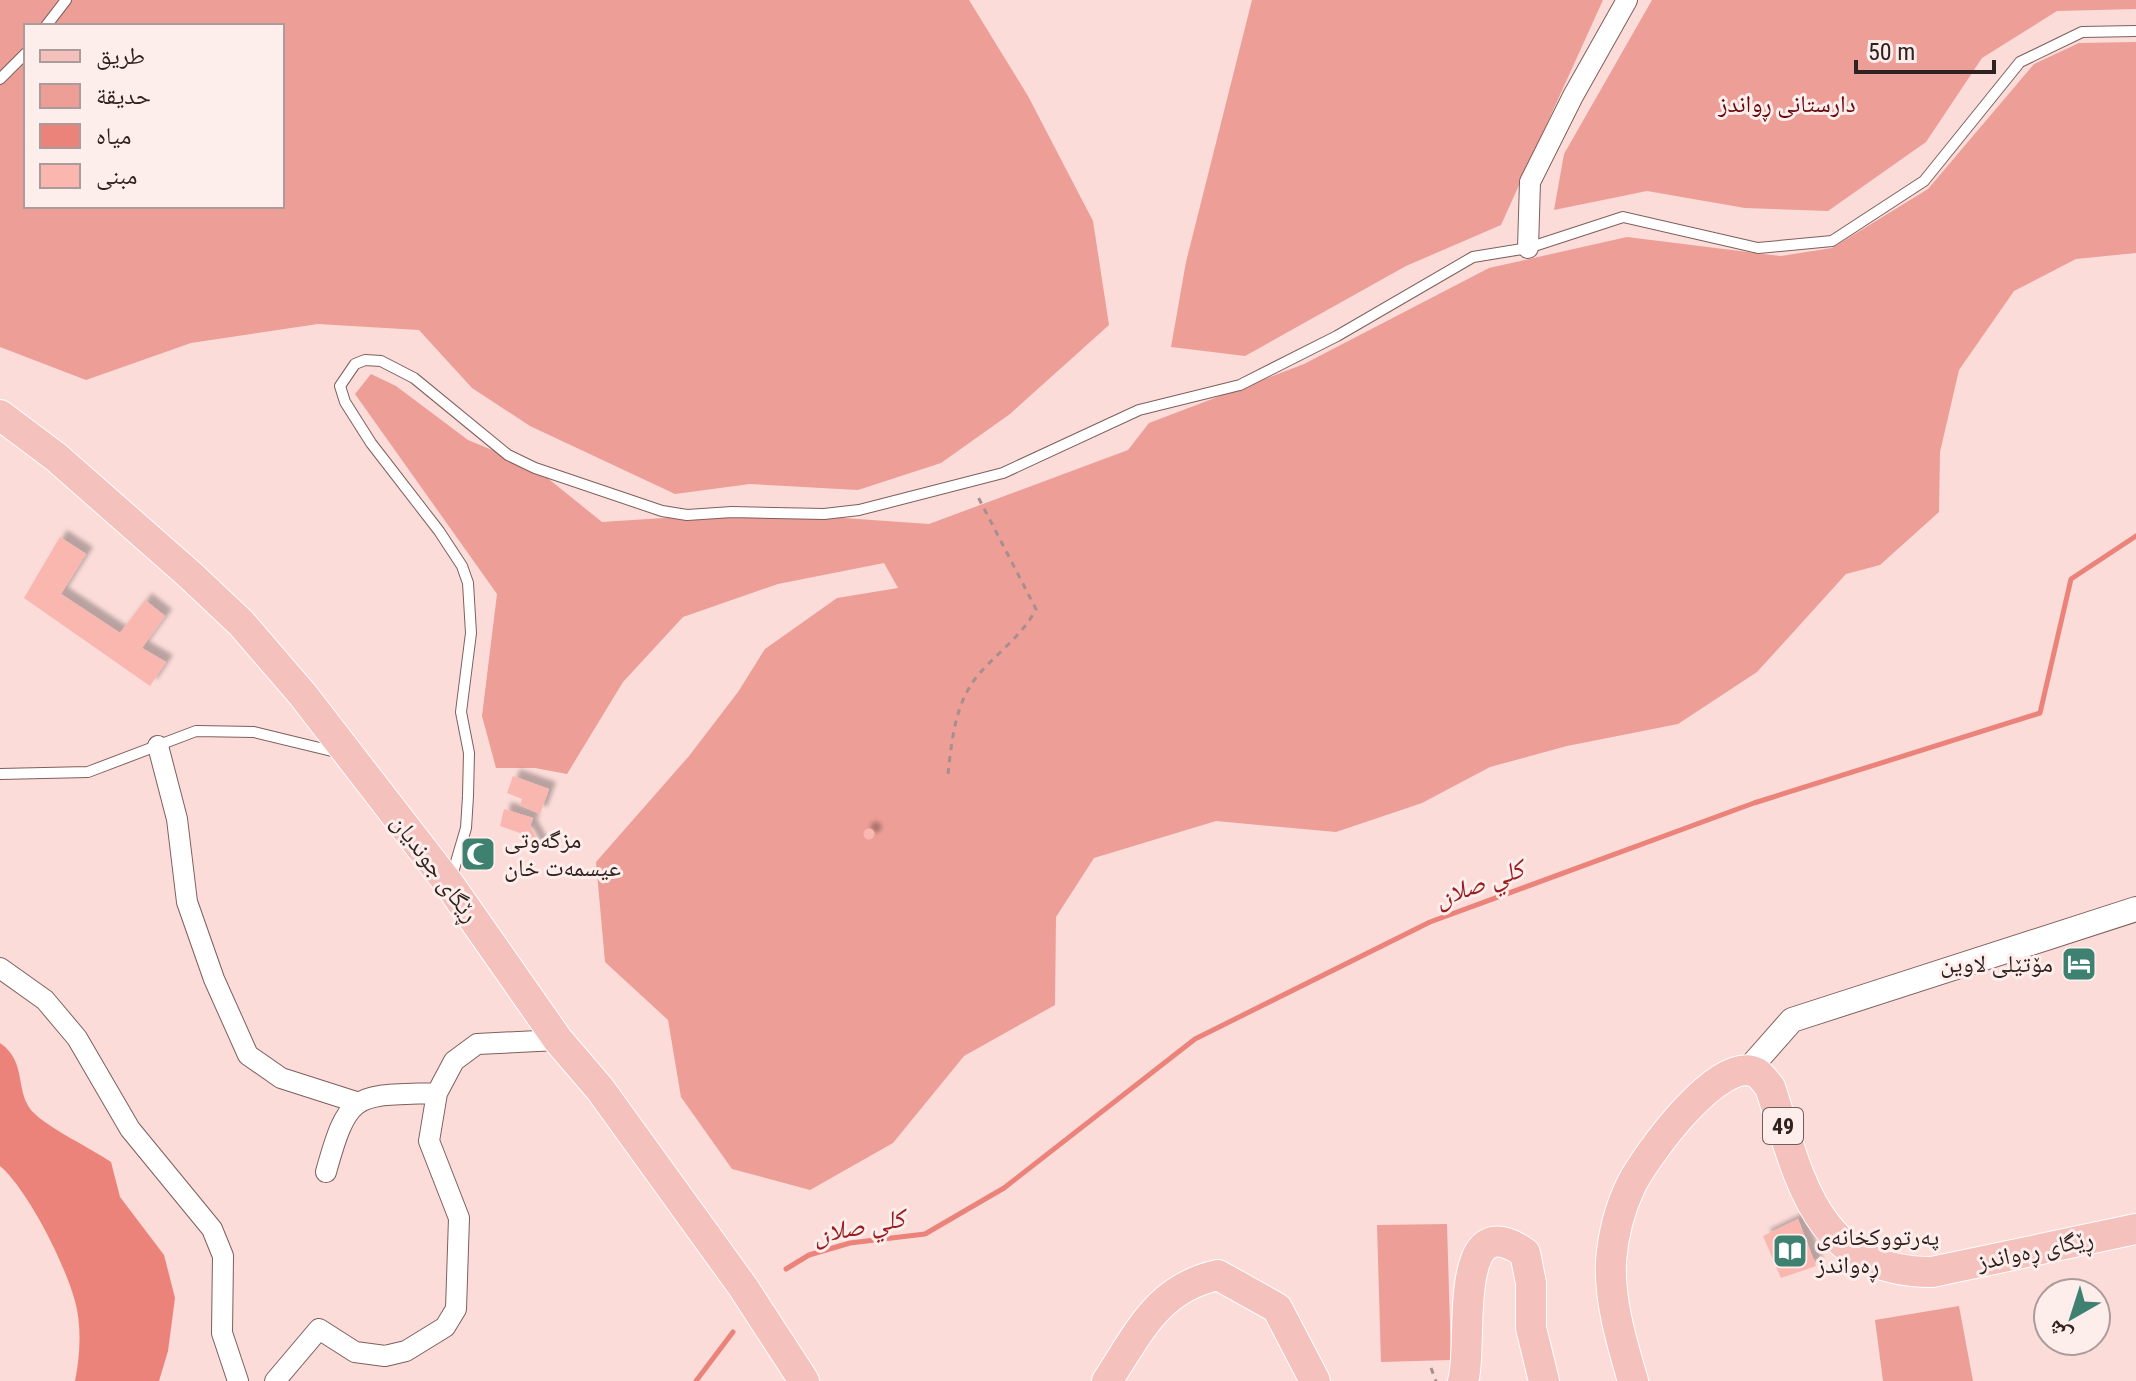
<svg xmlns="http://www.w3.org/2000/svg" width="2136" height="1381" font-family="'Roboto Condensed','Noto Naskh Arabic',sans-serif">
	<defs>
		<filter id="shadow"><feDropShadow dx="7" dy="-7" stdDeviation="2" flood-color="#0004"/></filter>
	</defs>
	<rect width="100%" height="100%" fill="#fbdcd9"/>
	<!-- green -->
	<path fill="#ed9e97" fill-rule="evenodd" d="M0,0h969l59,96 65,125 16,104 -99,89 -69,49 -83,27 -108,-6 -75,10 -145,-68 -58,-38 -53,-58 -101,-6 -127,19 -105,37 -86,-33zM26,26h256v180h-256z
		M1252,0h351l-102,225 -95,41 -161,90 -74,-9 15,-85z
		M1652,0h484v9l-79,2 -75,47 -56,84 -98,69 -83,-3 -98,-17 -93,19 10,-56z
		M2136,42v211l-60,6 -62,32 -55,79 -19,82 -1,60 -59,53 -34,9 -89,98 -79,52 -111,22 -77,21 -68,36 -86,29 -120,-11 -122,37 -38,59 -1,88 -91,51 -71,87 -83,47 -78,-21 -51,-72 -13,-77 -63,-58 -9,-100 93,-106 49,-64 27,-43 72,-51 61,-10 -14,-25 -106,21 -95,33 -60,65 -56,92 -32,-6h-39l-14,-52 15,-122 -142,-200 16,-20 25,12 72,54 67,28 67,54 155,-10 172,12 199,-74 21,-27 155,-59 185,-96 138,-31 154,19 51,-8 96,-59 106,-125 45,-21z
		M1447,1224l4,136 -70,2 -4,-137z
		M1959,1306l14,75h-90l-8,-61z"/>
	<!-- water -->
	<path fill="#eb837a" d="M0,1043c29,20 13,51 35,71 14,14 57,35 76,48l9,35 44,58 11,43 -7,53 -9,30h-84c5,-25 7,-55 0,-80 -10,-37 -47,-111 -75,-135z"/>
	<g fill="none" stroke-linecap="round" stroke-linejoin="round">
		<!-- stream -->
		<path stroke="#eb837a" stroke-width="5" d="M786,1269l23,-14 41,-12 75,-9 79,-46 191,-149 235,-117 324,-119 286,-90 31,-134 65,-43
			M696,1381l37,-49"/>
	</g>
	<!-- building -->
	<path fill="#f9b7b0" filter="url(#shadow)" d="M60,537l26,17 -25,40 59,39 25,-33 20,16 -23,32 24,14 -16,24 -126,-88z
		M513,776l36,13 -9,25 -20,-9 2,-6 -15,-6z
		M504,809l29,9 -3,8 11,20 -7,3 -8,-14 -26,-9z
		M863.5 834a5.5 5.5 0 1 1 11 0a5.5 5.5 0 1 1-11 0Z
		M1798,1219l18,47 -35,12 -18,-42z"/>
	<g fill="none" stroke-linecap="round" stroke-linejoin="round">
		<defs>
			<path id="service" d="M46,26l20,-26
				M0,79l26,-26
				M0,774l88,-2 108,-41 58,1 82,20
				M451,879l15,-51 2,-32 1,-43 -8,-41 10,-79 -3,-50 -6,-17 -23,-35 -68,-88 -26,-41 -5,-16 15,-22 10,-4 16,1 33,17 94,77 27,13 127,43 25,4 45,-3 92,2 35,-4 144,-37 136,-63 101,-25 97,-49 136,-79 55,-9 95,-31 135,31 74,-7 92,-60 96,-119 62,-30 54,-1"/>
			<path id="minor" d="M1528,248l2,-66 43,-86 54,-96
				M158,746l19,73 10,83 27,77 34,76 33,23 75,24
				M0,968l45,32 32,38 53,91 82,100 11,27 -1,77 16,48
				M326,1172c23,-83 29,-76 111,-79
				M275,1381l44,-52 36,23 30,4 21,-5 39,-24 11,-18 3,-91 -30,-77 8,-48 17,-32 23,-17 81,-4"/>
			<path id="tertiary" d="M1747,1071l45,-51 344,-111"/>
			<path id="primary" d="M0,415l56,42 133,117 52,49 62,72 146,189 109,156 42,49 143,198 61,94
				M1107,1381c32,-48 50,-93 111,-106l59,33 38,73
				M1463,1381c11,-35 -13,-181 62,-128l6,30v45l13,53
				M1633,1381c-11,-38 -24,-80 -22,-120 2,-26 9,-53 20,-76 14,-28 89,-133 126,-112 5,3 9,10 13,14 30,92 45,185 162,185l204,-43"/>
		</defs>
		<!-- service casing -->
		<use href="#service" stroke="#7f5f5b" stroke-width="12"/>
		<!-- minor casing -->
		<use href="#minor" stroke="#7f5f5b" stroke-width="22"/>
		<!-- tertiary casing -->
		<use href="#tertiary" stroke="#7f5f5b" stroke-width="26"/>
		<!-- primary casing -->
		<use href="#primary" stroke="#fff" stroke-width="32"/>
		<!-- path -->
		<path stroke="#a68f8c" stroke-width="3" stroke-dasharray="6 6" stroke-linecap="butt" d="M948,774c4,-35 7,-72 31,-100 18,-21 44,-39 57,-65l-60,-116
			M1431,1368l5,13"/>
		<!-- service -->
		<use href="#service" stroke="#fff" stroke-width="10"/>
		<!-- minor -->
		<use href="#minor" stroke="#fff" stroke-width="20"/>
		<!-- tertiary -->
		<use href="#tertiary" stroke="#fff" stroke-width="24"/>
		<!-- primary -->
		<use href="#primary" stroke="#f5c1bd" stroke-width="30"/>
	</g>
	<!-- icons -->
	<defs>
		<symbol id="mosque-square" viewBox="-11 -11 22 22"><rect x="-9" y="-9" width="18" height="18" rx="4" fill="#3f8171" stroke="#fdeeec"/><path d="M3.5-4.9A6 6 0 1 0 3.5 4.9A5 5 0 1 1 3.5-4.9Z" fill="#fff"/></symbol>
		<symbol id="hotel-square" viewBox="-11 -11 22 22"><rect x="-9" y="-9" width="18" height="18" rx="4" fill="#3f8171" stroke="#fdeeec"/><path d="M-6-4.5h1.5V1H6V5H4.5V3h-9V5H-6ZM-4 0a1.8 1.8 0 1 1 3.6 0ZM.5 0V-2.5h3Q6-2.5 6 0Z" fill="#fff"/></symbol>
		<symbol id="library-square" viewBox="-11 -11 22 22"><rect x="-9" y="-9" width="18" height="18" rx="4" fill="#3f8171" stroke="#fdeeec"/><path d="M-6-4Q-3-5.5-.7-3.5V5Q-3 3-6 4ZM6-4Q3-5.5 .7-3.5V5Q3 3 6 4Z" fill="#fff"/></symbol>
	</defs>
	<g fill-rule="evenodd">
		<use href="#mosque-square" x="458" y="834" width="40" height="40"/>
		<use href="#hotel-square" x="2059" y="944" width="40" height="40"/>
		<use href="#library-square" x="1770" y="1231" width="40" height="40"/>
	</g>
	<g text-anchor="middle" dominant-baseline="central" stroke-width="6" stroke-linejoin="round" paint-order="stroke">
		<!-- shield labels -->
		<rect fill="#fdeeec" stroke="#6e5f5e" stroke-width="2" x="1763" y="1108" width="40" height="36" rx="6"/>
		<g font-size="22" font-weight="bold" fill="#302221">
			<text x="1783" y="1126">49</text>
		</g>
		<!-- park labels -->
		<g font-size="24" fill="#67050c" stroke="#fdeeec">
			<text x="1787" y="104">دارستانی ڕواندز</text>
		</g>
		<!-- poi labels -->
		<g font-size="24" fill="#302221" stroke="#fdeeec" text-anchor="start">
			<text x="504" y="840">مزگەوتی<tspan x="504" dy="28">عیسمەت خان</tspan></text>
			<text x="2053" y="964" text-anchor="end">مۆتێلی لاوین</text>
			<text x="1816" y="1237">پەرتووکخانەی<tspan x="1816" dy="28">ڕەواندز</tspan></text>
		</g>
		<!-- street labels -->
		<g font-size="24" fill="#302221" stroke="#fdeeec">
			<text transform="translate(435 868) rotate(53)">ڕێگای جوندیان</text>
			<text transform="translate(2035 1250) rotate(-12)">ڕێگای ڕەواندز</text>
		</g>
		<!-- water labels -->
		<g font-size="26" font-style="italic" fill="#991c20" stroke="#fdeeec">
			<text transform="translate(1479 883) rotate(-20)">كلي صلان</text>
			<text transform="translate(859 1226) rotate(-11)">كلي صلان</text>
		</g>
	</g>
	<!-- legend -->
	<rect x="24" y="24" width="260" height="184" fill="#fdeeec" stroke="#ab9c9b" stroke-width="2"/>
	<rect x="40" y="50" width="40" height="12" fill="#f5c1bd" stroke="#ab9c9b" stroke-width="2"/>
	<text x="96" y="64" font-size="24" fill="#302221">طريق</text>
	<rect x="40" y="84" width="40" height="24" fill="#ed9e97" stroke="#ab9c9b" stroke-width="2"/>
	<text x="96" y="104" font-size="24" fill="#302221">حديقة</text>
	<rect x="40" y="124" width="40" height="24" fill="#eb837a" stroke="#ab9c9b" stroke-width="2"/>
	<text x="96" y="144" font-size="24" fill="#302221">مياه</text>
	<rect x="40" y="164" width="40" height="24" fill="#f9b7b0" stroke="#ab9c9b" stroke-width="2"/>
	<text x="96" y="184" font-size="24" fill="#302221">مبنى</text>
	<!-- north arrow -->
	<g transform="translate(2072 1317) rotate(219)"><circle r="38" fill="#fdeeec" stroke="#ab9c9b" stroke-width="2"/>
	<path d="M0-6L14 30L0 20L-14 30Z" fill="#3f8171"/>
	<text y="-12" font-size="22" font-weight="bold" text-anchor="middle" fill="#302221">ش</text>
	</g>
	<!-- scale -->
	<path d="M1856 60v12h138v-12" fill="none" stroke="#302221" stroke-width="4"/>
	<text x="1868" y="60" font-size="24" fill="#302221" stroke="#fdeeec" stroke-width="6" paint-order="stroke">50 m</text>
</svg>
